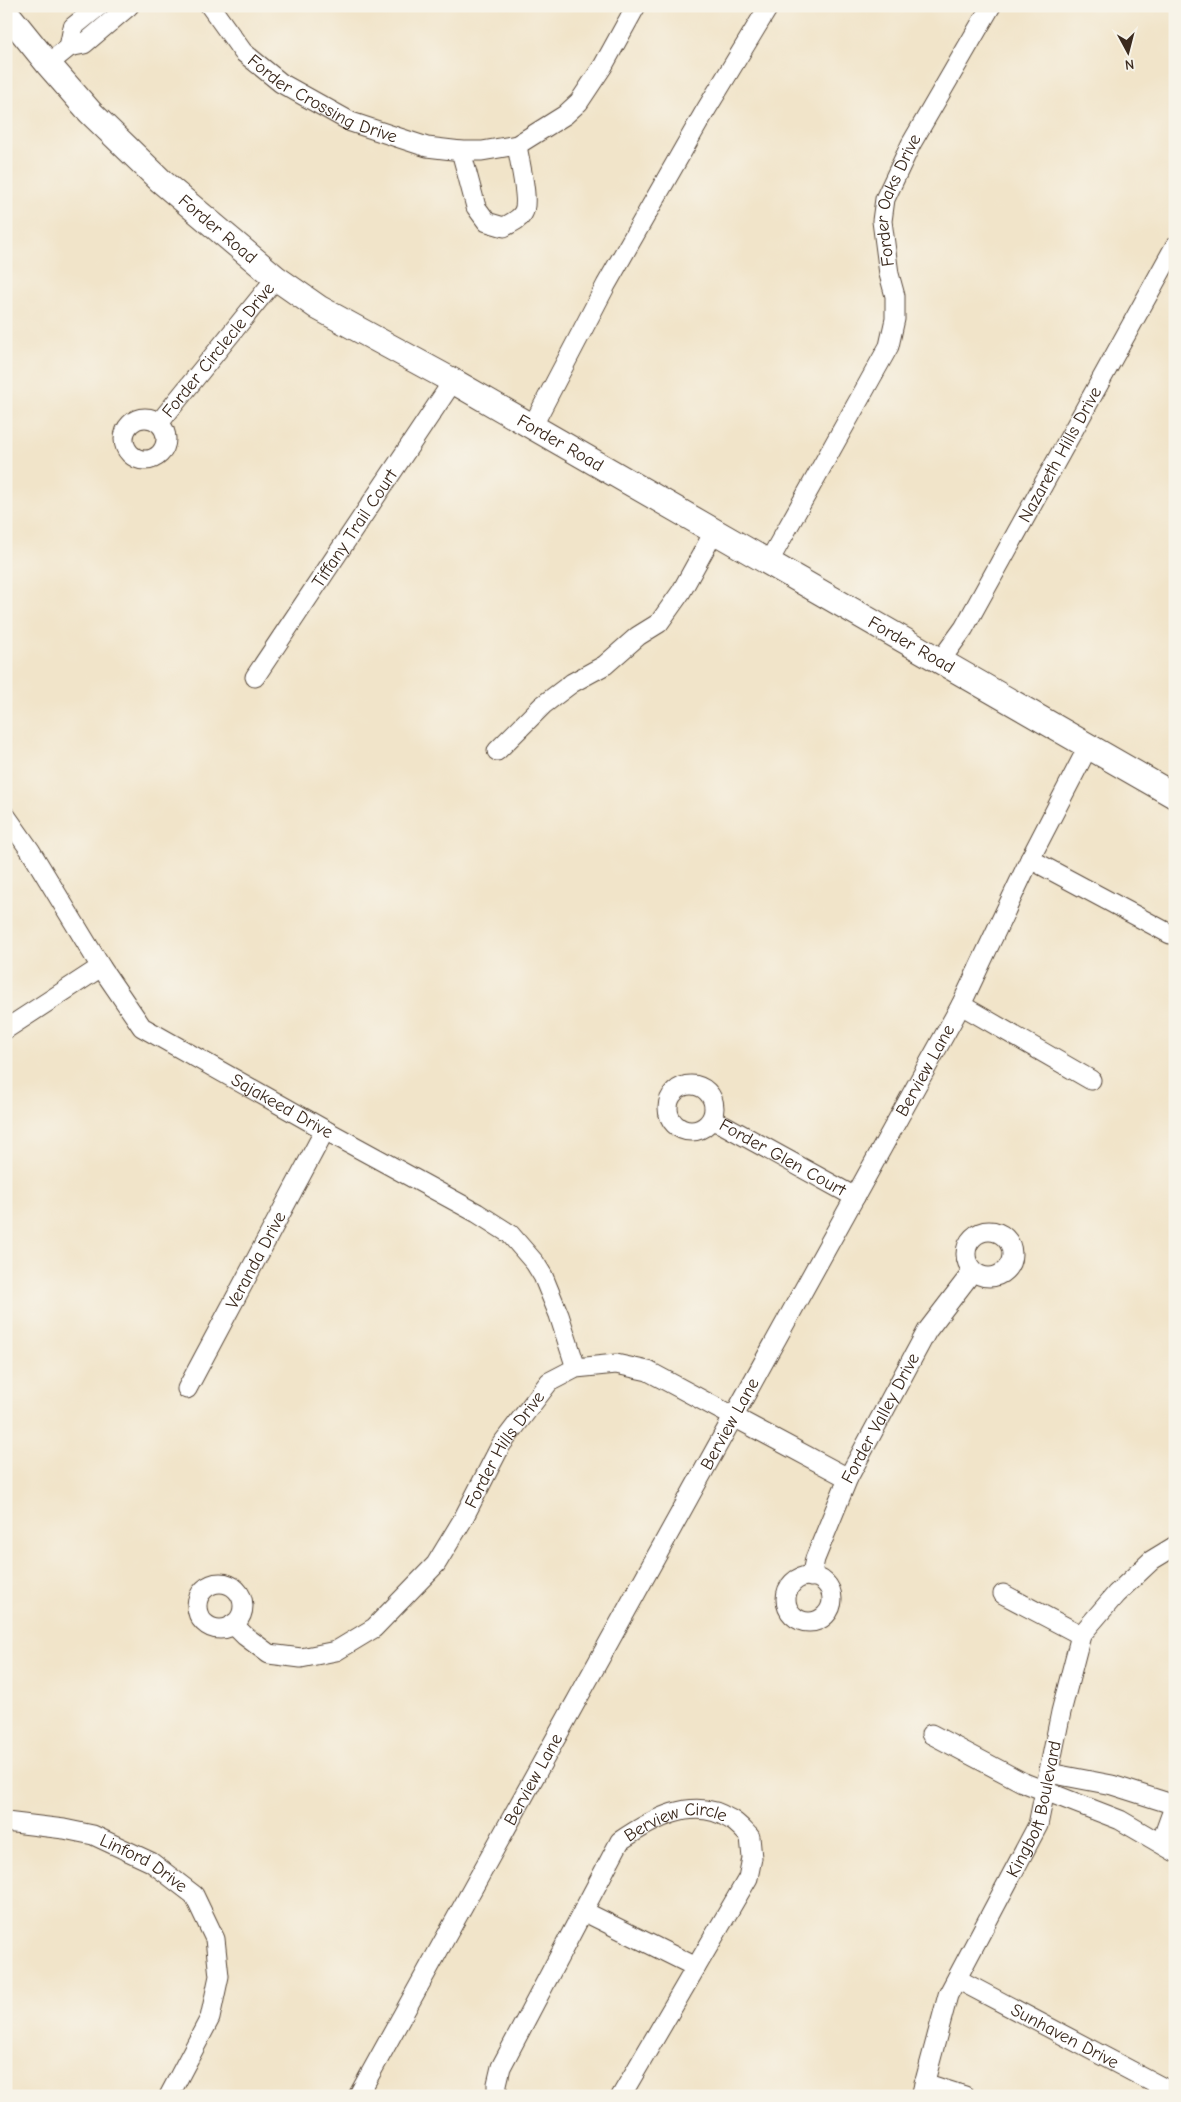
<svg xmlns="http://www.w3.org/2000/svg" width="1181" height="2102" font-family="'Comic Neue',sans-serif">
	<rect width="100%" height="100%" fill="#f7f3e8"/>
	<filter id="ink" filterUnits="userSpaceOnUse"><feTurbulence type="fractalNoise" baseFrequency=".02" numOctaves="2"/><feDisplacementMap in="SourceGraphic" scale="10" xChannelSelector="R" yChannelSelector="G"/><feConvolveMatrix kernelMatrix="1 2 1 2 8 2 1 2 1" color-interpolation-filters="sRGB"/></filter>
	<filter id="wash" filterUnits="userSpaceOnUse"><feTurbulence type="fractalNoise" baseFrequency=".0096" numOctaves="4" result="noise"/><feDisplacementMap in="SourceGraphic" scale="20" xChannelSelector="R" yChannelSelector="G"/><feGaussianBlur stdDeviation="1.12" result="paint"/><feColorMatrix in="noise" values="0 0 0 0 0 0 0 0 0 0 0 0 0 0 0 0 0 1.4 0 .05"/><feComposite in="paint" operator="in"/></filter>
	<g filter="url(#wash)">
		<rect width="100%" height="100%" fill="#f1e4c9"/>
	</g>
	<g filter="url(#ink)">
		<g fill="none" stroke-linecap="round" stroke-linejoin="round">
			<defs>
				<g id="minor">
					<path id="s1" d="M210,6l33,46 38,31 70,39 76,25 34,4h21l35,-6 48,-30 14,-13 24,-36 33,-60"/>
					<path d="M69,47l4,-20 26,-21"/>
					<path d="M48,64l21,-17 15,-3 45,-38"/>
					<path d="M461,151l15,56 11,15 17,5c7,-4 15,-7 19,-14 7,-11 -4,-53 -6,-68"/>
					<circle cx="145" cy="439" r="21"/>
					<path id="s2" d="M159,423l117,-145"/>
					<path d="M532,427l74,-142 98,-172 65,-107"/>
					<path id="s3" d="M768,563l121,-217 6,-27v-23l-6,-22 -7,-53 3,-22 26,-55 80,-138"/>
					<path id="s4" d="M940,661l24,-33 211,-382"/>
					<path id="s5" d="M255,677l198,-296"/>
					<path d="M497,751l46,-46 29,-22 33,-18 33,-29 21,-13 22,-31 33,-60"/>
					<path id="s6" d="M6,816l24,34 71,117 41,60 183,103 152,83 33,21 25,29 8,13 16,39 17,53"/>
					<path d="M1030,859l140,75"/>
					<path d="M961,1005l130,75"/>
					<path d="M6,1029l95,-62"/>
					<circle cx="691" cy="1108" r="23"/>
					<path id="s7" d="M711,1120l13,5 131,72"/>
					<circle cx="989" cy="1254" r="23"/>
					<path id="s8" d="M187,1389l138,-259"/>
					<circle cx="809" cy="1599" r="23"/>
					<path id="s9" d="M811,1577l4,-18 33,-81 79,-147 46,-60"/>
					<circle cx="220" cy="1606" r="23"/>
					<path d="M1003,1594l78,41"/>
					<path id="s10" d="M233,1624l12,12 24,18 32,4 35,-7 38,-23 62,-64 26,-43 39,-76 48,-63 27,-14 40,-4 32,7 200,107"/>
					<path d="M931,1734l91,48 98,38 55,32"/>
					<path d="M1049,1773l63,12 63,20"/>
					<path id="s11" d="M6,1822l58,7 29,6 58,27 43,33 21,44 4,37 -9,42 -41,78"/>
					<path d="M1161,1843l14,-39"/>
					<path d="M583,1911l113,56"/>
					<path id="s12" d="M957,1979l218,115"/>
					<path d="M924,2083l41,13"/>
					<path id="s13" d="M358,2096l603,-1091 69,-146 58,-112"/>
					<path id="s14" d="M497,2096v-12l4,-17 119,-226c31,-21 73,-46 110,-22 8,4 14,12 20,18l2,21 -4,20 -127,218"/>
					<path id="s15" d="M921,2096l27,-101 90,-170 23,-113 20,-77 35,-41 36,-34 23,-14"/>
				</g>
				<g id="major">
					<path id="s16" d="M6,12l42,52 42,48 71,69 115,97 43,30 134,73 722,415"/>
				</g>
			</defs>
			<!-- minor casing -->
			<use href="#minor" stroke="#564638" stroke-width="21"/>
			<!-- major casing -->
			<use href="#major" stroke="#564638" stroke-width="27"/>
			<!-- minor -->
			<use href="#minor" stroke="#fff" stroke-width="19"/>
			<!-- major -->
			<use href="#major" stroke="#fff" stroke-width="25"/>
		</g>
	</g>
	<g text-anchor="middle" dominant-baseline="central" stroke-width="4" stroke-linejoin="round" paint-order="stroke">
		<!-- street labels -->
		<g font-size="18" fill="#3b2a1e" stroke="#f7f3e8">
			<text stroke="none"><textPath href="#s1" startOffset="150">Forder Crossing Drive</textPath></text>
			<text stroke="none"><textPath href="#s3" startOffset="399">Forder Oaks Drive</textPath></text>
			<text stroke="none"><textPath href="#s16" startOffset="304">Forder Road</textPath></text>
			<text stroke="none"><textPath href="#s2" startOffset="94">Forder Circlecle Drive</textPath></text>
			<text stroke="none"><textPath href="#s16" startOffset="709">Forder Road</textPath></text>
			<text stroke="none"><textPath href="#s4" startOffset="239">Nazareth Hills Drive</textPath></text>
			<text stroke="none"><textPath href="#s5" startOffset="179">Tiffany Trail Court</textPath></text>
			<text stroke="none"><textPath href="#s16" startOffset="1114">Forder Road</textPath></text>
			<text stroke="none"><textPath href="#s13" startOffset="1172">Berview Lane</textPath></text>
			<text stroke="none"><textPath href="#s6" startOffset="412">Sajakeed Drive</textPath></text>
			<text stroke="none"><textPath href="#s7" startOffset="81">Forder Glen Court</textPath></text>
			<text stroke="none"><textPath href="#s8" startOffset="146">Veranda Drive</textPath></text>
			<text stroke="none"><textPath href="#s9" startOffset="174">Forder Valley Drive</textPath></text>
			<text stroke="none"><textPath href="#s13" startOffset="768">Berview Lane</textPath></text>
			<text stroke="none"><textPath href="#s10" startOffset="382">Forder Hills Drive</textPath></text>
			<text stroke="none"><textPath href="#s13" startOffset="362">Berview Lane</textPath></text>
			<text stroke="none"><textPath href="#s15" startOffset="311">Kingbolt Boulevard</textPath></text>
			<text stroke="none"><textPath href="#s14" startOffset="346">Berview Circle</textPath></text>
			<text stroke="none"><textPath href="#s11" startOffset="146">Linford Drive</textPath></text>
			<text stroke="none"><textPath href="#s12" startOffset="122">Sunhaven Drive</textPath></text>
		</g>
	</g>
	<!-- margin -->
	<rect width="1181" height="2102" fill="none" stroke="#f7f3e8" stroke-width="25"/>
	<!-- north arrow -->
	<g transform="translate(1128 52) rotate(173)" stroke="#f7f3e8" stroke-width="4" paint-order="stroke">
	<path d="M0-4L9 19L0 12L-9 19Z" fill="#3b2a1e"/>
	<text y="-8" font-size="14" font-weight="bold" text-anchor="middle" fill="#3b2a1e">N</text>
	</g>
</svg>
